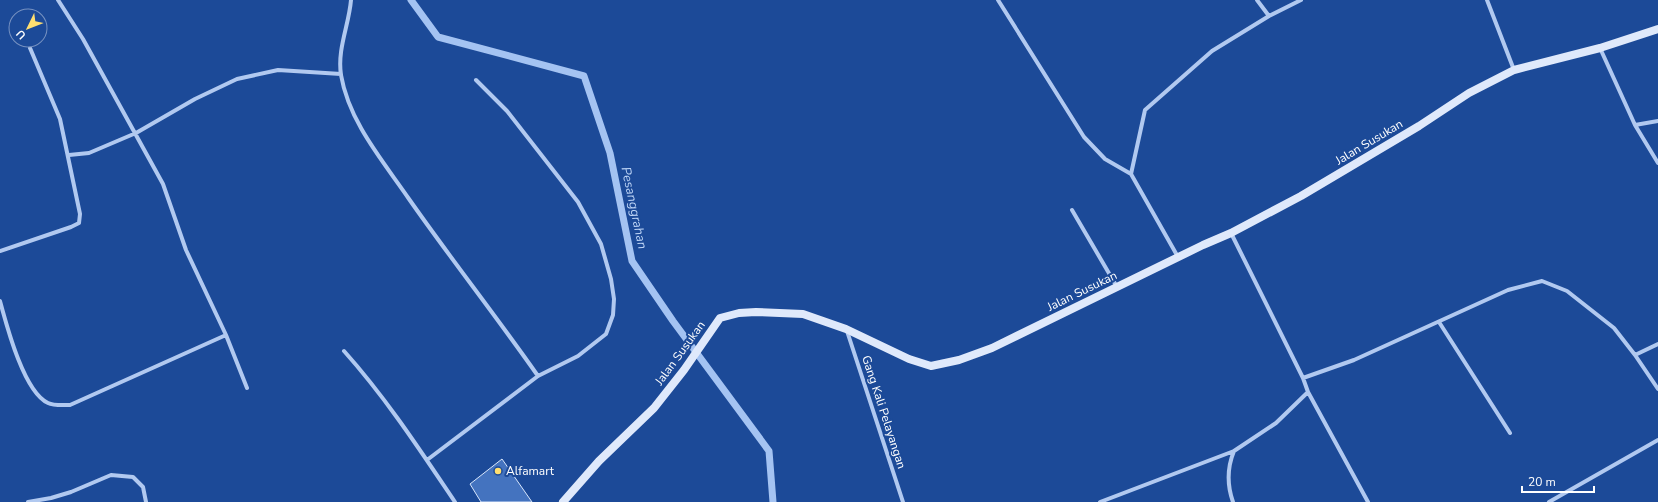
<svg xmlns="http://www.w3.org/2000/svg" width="1658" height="502" font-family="'Nunito Sans',sans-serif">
	<rect width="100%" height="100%" fill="#1c4a98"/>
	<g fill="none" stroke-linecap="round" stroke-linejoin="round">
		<!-- stream -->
		<path stroke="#a4c3f2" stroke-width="7" d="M411,0l27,37 146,39 26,77 22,108 41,60 96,130 4,51"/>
	</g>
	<!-- building -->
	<path fill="#4473bf" stroke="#d8e6fb" d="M502,459l30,43h-51l-11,-18z"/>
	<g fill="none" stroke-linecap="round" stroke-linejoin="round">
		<!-- street -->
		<path stroke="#b1c9f0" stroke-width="4" d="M58,0l25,39 80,145 23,66 40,85 21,53
			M351,0c-2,25 -14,49 -10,75 8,47 42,86 68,124 42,60 87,117 129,177
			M998,0l86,137 21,22 26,15
			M1257,0l12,16
			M1487,0l27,70
			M1600,48l35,77 23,38
			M1635,125l23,-4
			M69,155l20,-2 47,-20 59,-34 42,-20 41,-9 63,4
			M1072,210l45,77
			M0,251l71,-24 8,-4 1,-9 -20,-95 -30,-71
			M1178,257l-47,-83 14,-64 67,-59 57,-35 32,-16
			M0,301c7,26 24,91 48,102 6,3 16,2 22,2l156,-70
			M1439,322l71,111
			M847,331l56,171
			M344,351c42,47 76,99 111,151
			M1635,355l23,-11
			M1303,378l51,-18 154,-70 34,-9 25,10 47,37 21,27 23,34
			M1308,392l60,110
			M427,460l111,-84 40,-20 28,-22 7,-19 1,-16 -3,-20 -10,-35 -23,-42 -71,-91 -31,-31
			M28,502l23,-4 20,-6 40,-17 22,2 10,10 3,15
			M1100,502l134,-51 42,-28 32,-31 -5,-14 -72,-145
			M1233,502c-6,-17 -6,-34 1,-51
			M1549,502l109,-62"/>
		<!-- secondary -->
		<path stroke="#dfe9fb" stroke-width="8" d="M563,502l36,-41 55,-53 30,-38 36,-52 19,-5 17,-1 47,2 43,15 63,30 22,7 28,-6 33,-12 211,-103 28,-12 70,-37 118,-70 50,-33 45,-23 86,-22 58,-19"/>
	</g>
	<!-- markers -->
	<circle fill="#ffdf70" stroke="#1c4a98" stroke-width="1.5" cx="498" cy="471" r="4"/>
	<g text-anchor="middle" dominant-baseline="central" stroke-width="4" stroke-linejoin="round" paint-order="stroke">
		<!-- street labels -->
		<g font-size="12" fill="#fff" stroke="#1c4a98">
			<text transform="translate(1369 142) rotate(-31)">Jalan Susukan</text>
			<text transform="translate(1082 291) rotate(-26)">Jalan Susukan</text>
			<text transform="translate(680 353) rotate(-54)">Jalan Susukan</text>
			<text transform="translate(884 412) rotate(72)">Gang Kali Pelayangan</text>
		</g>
		<!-- poi labels -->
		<g font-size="12" fill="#fff" stroke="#1c4a98" text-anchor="start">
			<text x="506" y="471">Alfamart</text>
		</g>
		<!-- water labels -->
		<g font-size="13" font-style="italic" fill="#bdd4f6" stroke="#1c4a98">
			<text transform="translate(634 208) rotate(78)">Pesanggrahan</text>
		</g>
	</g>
	<!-- north arrow -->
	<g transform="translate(28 28) rotate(227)"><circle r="19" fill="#1c4a98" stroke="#7792c1"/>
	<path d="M0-3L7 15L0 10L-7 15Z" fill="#ffdf70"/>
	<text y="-6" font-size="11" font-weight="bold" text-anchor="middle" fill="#ffffff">U</text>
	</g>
	<!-- scale -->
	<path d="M1522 486v6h72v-6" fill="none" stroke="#ffffff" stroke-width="2"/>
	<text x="1528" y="486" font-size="12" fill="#ffffff" stroke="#1c4a98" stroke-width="3" paint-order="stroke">20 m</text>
</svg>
